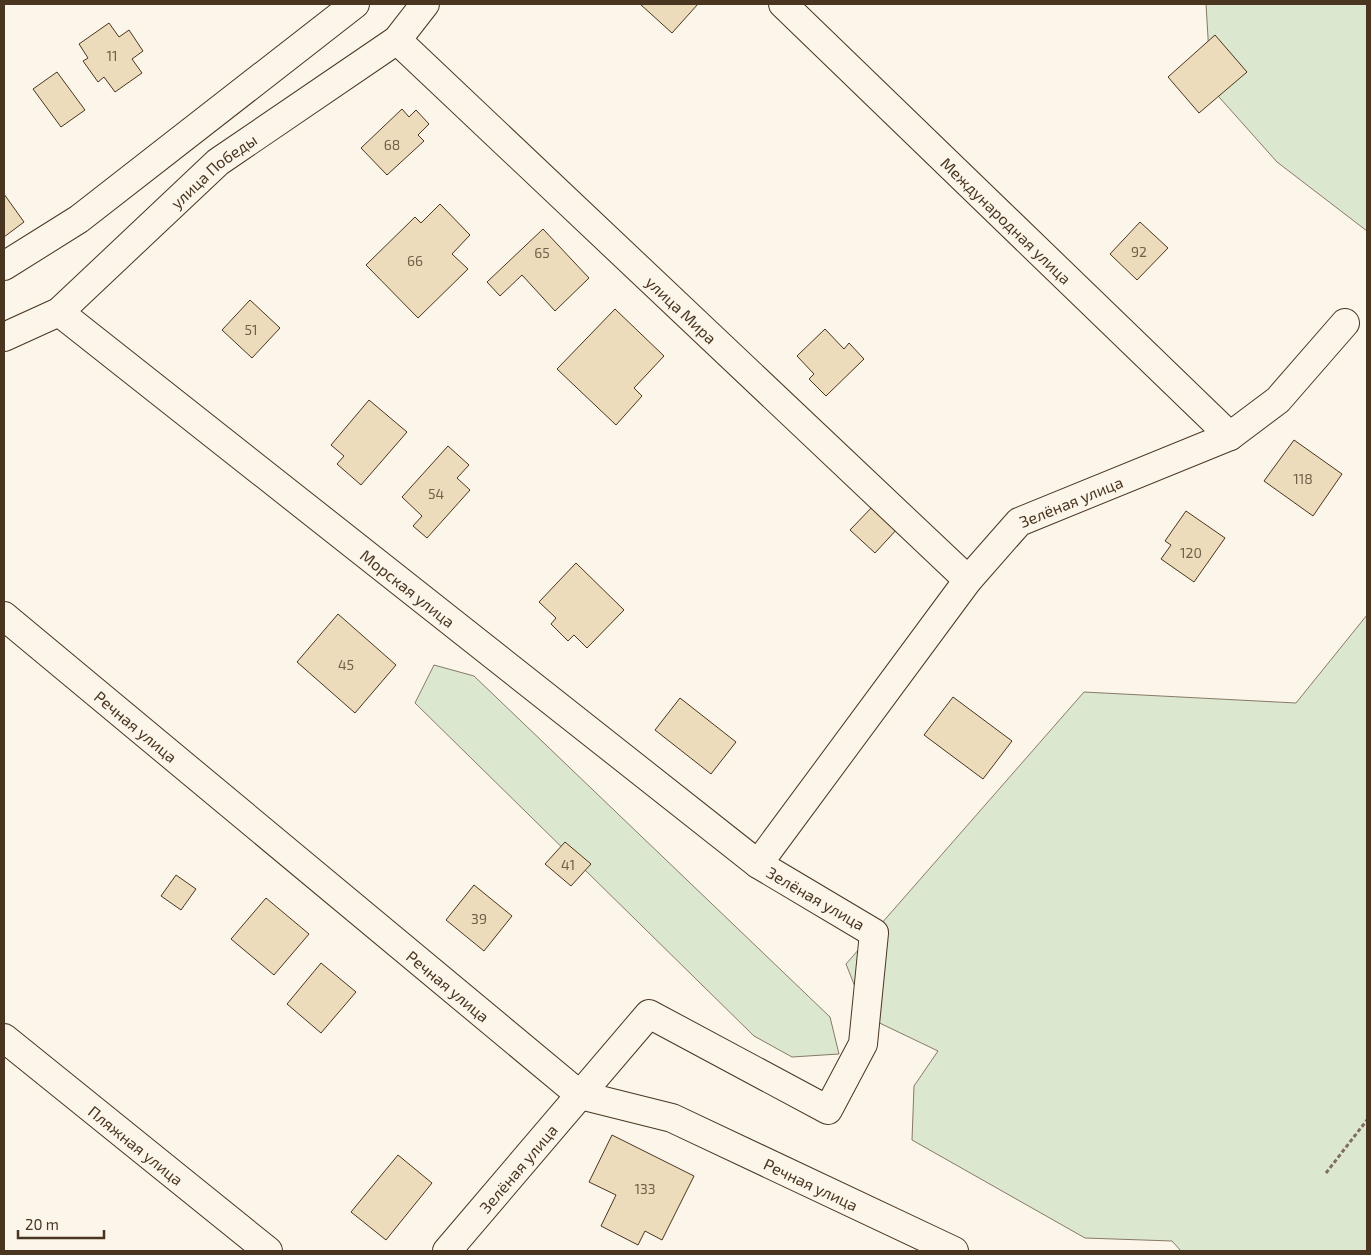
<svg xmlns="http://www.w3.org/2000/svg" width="1371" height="1255" font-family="'Exo 2',sans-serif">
	<rect width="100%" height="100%" fill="#fbf6e9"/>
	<!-- green -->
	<path fill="#dce7d0" stroke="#887966" d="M1206,4h161v227l-90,-69 -66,-74z
		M1367,615v636h-186l-9,-10 -87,-3 -173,-98 2,-54 24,-35 -71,-34 -21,-53 238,-272 212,11z
		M434,665l40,11 356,341 9,37 -47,3 -38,-21 -339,-333z"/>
	<!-- building -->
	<path fill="#ecdcbc" stroke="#4a3520" d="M640,4h58l-26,29z
		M109,23l10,14 10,-7 14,21 -11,8 10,14 -27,19 -11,-15 -6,5 -15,-21 5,-3 -9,-14z
		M1215,35l32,37 -48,41 -31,-36z
		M57,72l28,38 -24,17 -28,-38z
		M402,109l7,8 7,-7 13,14 -11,11 6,6 -37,34 -26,-27z
		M4,194l20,28 -20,15z
		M440,204l30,31 -18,19 16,15 -50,49 -52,-53 49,-48 6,6z
		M1140,222l28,26 -31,32 -27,-26z
		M543,229l46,49 -34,33 -33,-36 -22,21 -13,-14z
		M250,300l30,28 -28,30 -30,-28z
		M615,309l49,47 -30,32 8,8 -26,29 -59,-56z
		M825,329l19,20 5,-6 15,16 -38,37 -17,-17 5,-5 -17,-18z
		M369,400l38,32 -46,53 -24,-21 7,-8 -13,-11z
		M1294,440l48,34 -29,42 -49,-35z
		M448,446l21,19 -12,13 13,12 -43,48 -14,-12 9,-10 -20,-19z
		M874,505l24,23 -23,25 -25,-23z
		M1186,511l39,27 -31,44 -33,-23 10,-14 -6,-4z
		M576,563l48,47 -37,38 -13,-13 -6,6 -17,-17 5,-6 -17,-16z
		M338,614l58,51 -41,48 -58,-51z
		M953,697l59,44 -29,38 -59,-44z
		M680,698l56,44 -25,32 -56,-44z
		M565,842l26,22 -20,22 -26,-22z
		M176,875l20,14 -15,21 -20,-14z
		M474,885l38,31 -28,35 -38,-31z
		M266,898l43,36 -35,41 -43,-36z
		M321,963l35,29 -35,41 -34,-29z
		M612,1135l82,41 -32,64 -17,-9 -7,14 -37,-19 15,-31 -27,-13z
		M398,1155l34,28 -46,57 -35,-28z"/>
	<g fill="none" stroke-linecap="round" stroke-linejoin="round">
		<defs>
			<g id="minor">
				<path id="s1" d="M783,4l447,432"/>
				<path id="s2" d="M397,40l571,540"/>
				<path d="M4,266l75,-47 276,-215"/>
				<path id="s3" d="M59,312l699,552"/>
				<path id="s4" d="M4,337l55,-25 159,-150 179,-122 28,-36"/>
				<path id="s5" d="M4,616l576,479 92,23 282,133"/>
				<path id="s6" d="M4,1038l264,213"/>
				<path id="s7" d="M447,1251l202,-237 179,96 35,-66 11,-111 -116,-69 210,-284 51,-58 211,-86 48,-36 67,-77"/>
			</g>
		</defs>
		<!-- minor casing -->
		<use href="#minor" stroke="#4a3520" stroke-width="30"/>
		<!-- path -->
		<path stroke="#7f6f5c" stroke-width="3" stroke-dasharray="4 2.5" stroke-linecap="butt" d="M1326,1173l41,-53"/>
		<!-- minor -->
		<use href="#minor" stroke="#fbf6e9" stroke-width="28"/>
	</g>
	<g text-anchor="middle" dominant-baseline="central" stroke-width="4" stroke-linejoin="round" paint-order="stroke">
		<!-- number labels -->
		<g font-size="14" fill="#725f47">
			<text x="112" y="55">11</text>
			<text x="392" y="144">68</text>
			<text x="1139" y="251">92</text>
			<text x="542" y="252">65</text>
			<text x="415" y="260">66</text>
			<text x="251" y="329">51</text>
			<text x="1303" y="478">118</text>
			<text x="436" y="493">54</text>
			<text x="1191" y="552">120</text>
			<text x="346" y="664">45</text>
			<text x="568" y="864">41</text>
			<text x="479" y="918">39</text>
			<text x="645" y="1188">133</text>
		</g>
		<!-- street labels -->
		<g font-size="16" fill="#4a3520" stroke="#fbf6e9">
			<text stroke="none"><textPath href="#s4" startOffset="270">улица Победы</textPath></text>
			<text stroke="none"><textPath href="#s1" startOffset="311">Международная улица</textPath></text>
			<text stroke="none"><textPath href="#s2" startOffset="392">улица Мира</textPath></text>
			<text stroke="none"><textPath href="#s7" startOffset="1322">Зелёная улица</textPath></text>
			<text stroke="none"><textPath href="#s3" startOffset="445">Морская улица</textPath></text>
			<text stroke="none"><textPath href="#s5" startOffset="172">Речная улица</textPath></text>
			<text transform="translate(816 898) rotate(30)">Зелёная улица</text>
			<text stroke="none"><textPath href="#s5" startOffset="578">Речная улица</textPath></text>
			<text stroke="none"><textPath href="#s6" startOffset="170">Пляжная улица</textPath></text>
			<text stroke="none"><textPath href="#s7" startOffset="109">Зелёная улица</textPath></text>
			<text stroke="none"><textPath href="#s5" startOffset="998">Речная улица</textPath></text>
		</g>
	</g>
	<!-- border -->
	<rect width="1371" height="1255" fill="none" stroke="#4a3520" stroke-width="10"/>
	<!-- scale -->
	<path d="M18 1230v8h86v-8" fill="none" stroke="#4a3520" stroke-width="2.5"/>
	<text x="25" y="1230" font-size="15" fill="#4a3520" stroke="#fbf6e9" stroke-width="4" paint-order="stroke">20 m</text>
</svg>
